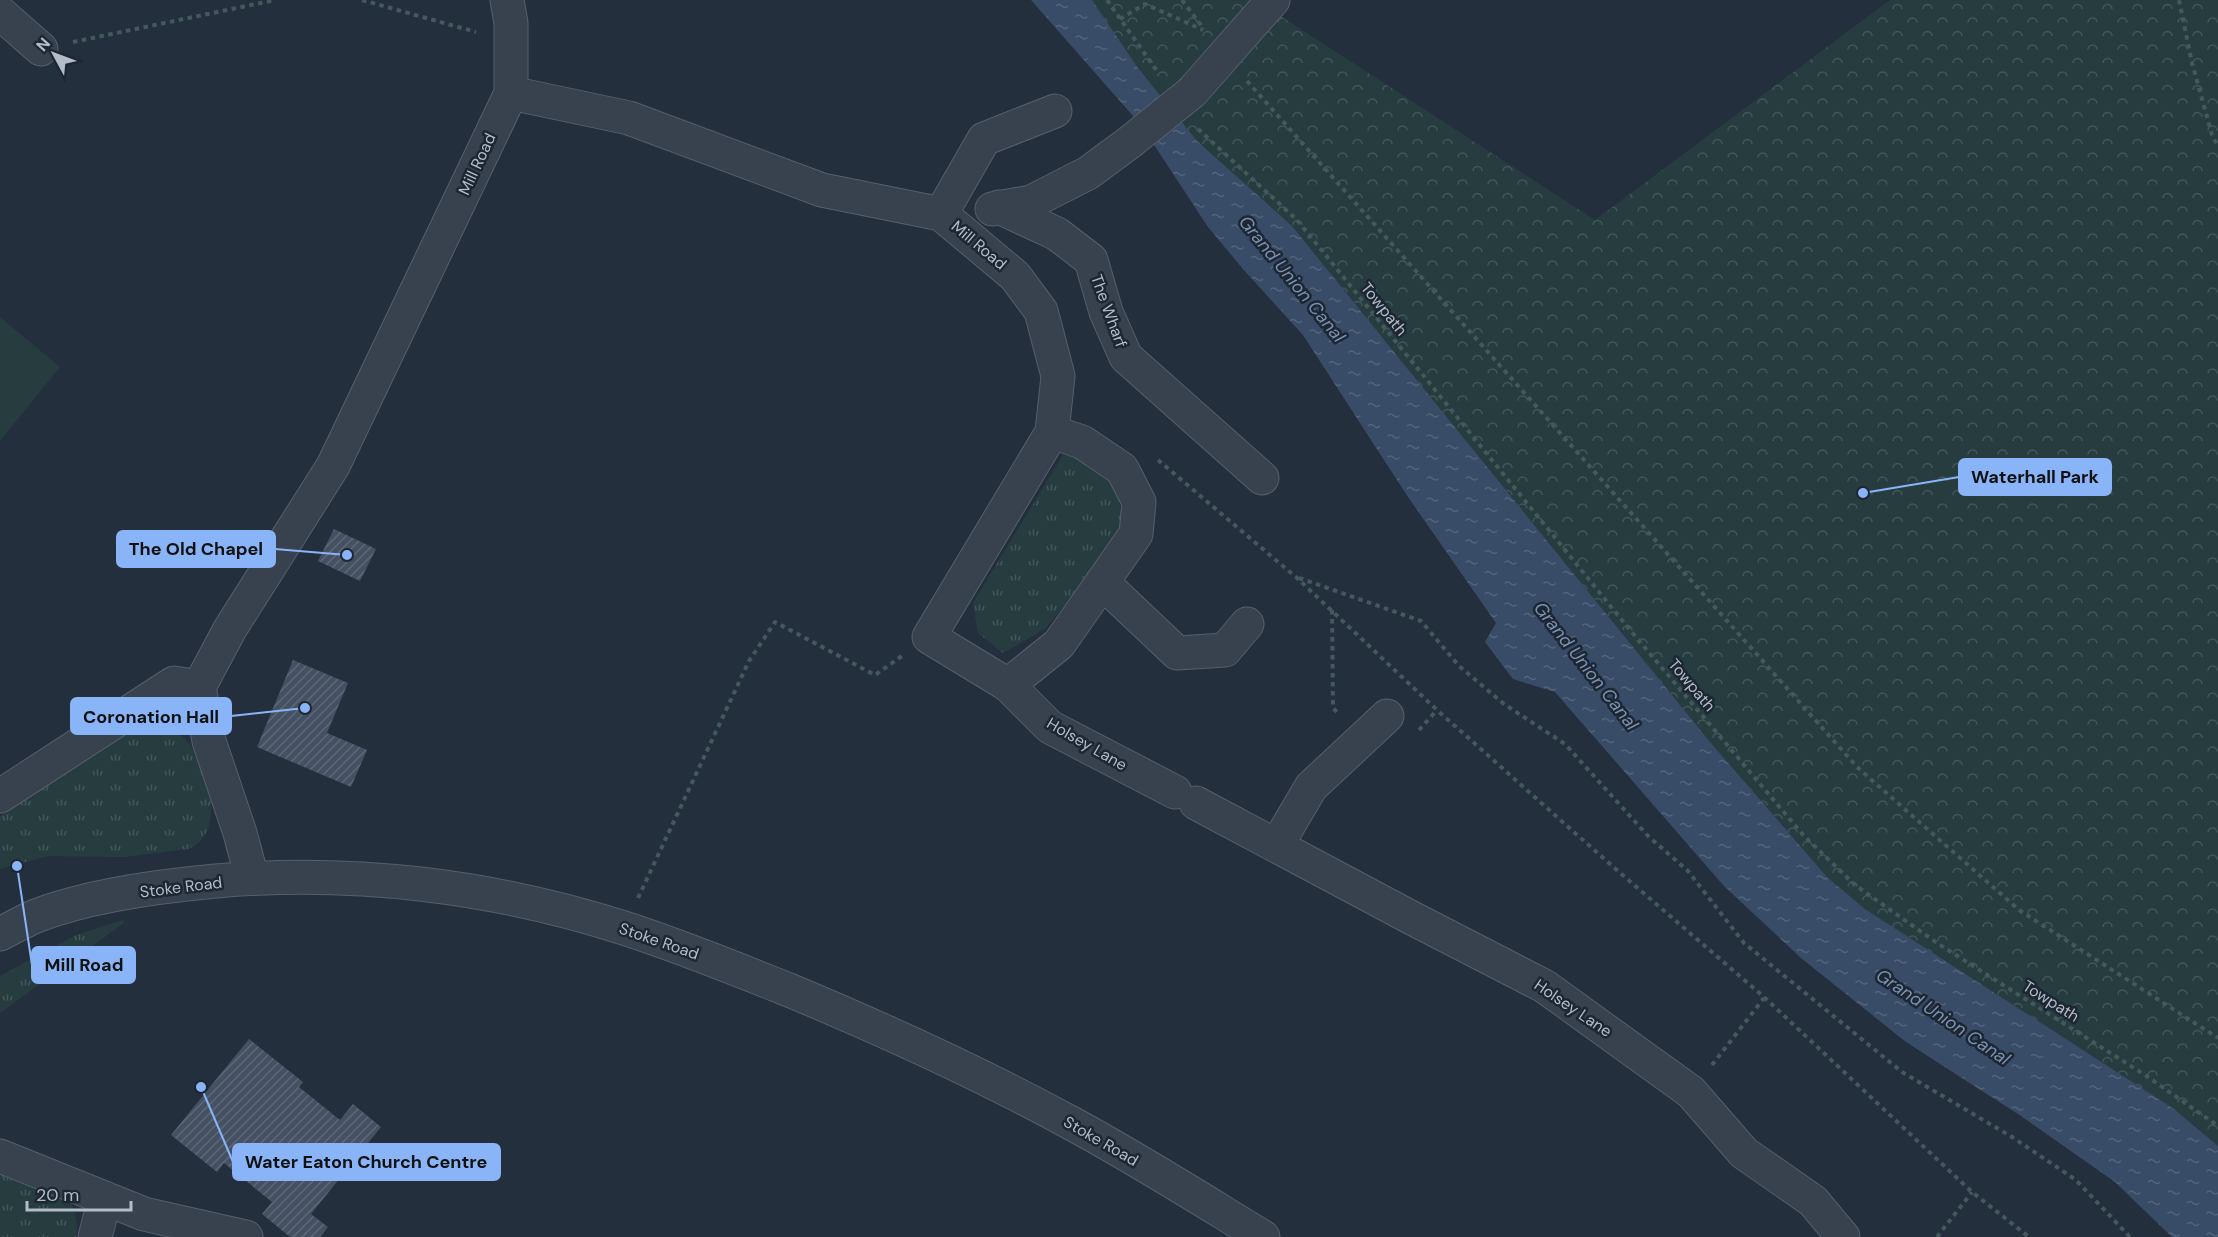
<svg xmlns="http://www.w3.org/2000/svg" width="2218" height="1237" font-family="'DM Sans',sans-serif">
	<defs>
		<pattern id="grass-tufts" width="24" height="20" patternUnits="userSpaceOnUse" patternTransform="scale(1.5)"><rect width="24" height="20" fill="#263c3f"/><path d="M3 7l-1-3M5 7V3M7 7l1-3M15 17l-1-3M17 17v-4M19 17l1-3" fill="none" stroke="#435659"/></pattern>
		<pattern id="forest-crowns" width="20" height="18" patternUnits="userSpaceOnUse" patternTransform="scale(1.5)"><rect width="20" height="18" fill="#263c3f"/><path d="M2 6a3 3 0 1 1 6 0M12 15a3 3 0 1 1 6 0" fill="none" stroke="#435659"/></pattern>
		<pattern id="water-ripples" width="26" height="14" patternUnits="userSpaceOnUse" patternTransform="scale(1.5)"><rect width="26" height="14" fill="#394c67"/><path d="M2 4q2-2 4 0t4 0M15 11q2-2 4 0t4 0" fill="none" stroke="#53647b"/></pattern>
		<pattern id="building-hatch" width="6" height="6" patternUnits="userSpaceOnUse" patternTransform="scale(1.5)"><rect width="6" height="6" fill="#455162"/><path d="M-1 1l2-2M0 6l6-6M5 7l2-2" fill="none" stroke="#5d6877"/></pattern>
	</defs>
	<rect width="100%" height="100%" fill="#242f3e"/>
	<!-- grass -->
	<path fill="url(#grass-tufts)" d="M1063,455l24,3 28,25 10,47 -80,99 -42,24 -25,-20 -5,-30z
		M147,725c11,0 22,1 31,8 28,19 53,100 10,116l-64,8 -76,-1 -48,13v-53l131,-87z
		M123,920l1,3 -124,90v-37l76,-41z
		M0,1172l70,28c6,14 8,22 6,37h-76z"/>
	<!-- forest -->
	<path fill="url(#forest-crowns)" d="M1092,0h181l-5,8 327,212 295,-220h328v1146l-44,-37 -309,-200 -38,-32 -117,-135 -418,-516 -95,-84 -59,-74z"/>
	<!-- garden -->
	<path fill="#263c3f" d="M0,317l60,50 -60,74z"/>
	<!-- water -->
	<path fill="url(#water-ripples)" d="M1031,0h61l46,68 59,73 95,85 418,516 117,135 38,32 309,200 44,37v91h-46l-57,-55 -94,-66 -115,-74 -105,-84 -77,-72 -169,-194 -42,-13 -28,-37 11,-19 -88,-126 -105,-162 -60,-66 -35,-42 -67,-102z"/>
	<!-- building -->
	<path fill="url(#building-hatch)" d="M334,529l42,20 -16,32 -42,-20z
		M293,660l55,23 -21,50 40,17 -16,37 -94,-40z
		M249,1039l54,43 -4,5 41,33 13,-16 28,23 -70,87 17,13 -8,10h-30l-28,-23 10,-12 -48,-39 -7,9 -46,-37z"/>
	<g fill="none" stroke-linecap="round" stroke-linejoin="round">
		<defs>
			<path id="minor" d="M0,13l41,36
				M1192,92l81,-92
				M511,93l118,25 193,72 119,24 74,62 26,35 17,65 -6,56 -123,205 79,48 51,-41 77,-110 3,-32 -17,-33 -40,-27 -30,-10
				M999,207l58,27 34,26 15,52 20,45 136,121
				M992,209l39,-7 57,-29 42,-31
				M941,214l43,-75 71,-28
				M1102,582l75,71 48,-3 22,-26
				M1008,685l42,42 125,65
				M0,796l174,-113 25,4
				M1196,803l214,114 134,69 147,106 53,61 69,48 30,36
				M1277,845l34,-58 76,-71
				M252,878l-12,-45 -31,-92 -10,-54 31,-58 103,-163 178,-373v-70l-4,-23
				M0,934c12,-6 24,-13 36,-18 51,-20 125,-30 180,-35 137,-12 277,5 408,47 56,18 110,40 165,62 96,40 190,83 282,133 65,35 128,75 192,114
				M0,1156l144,58 102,23
				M95,1237l10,-39"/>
		</defs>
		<!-- minor casing -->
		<use href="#minor" stroke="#565f6c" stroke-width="35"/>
		<!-- path -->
		<path stroke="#44595c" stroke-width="4" stroke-dasharray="4.5 4.5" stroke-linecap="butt" d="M362,0l114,32
			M1107,0l52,74
			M1182,0l22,29
			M2179,0l13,63 20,72 6,11
			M1120,19l25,-15 58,26
			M73,42l202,-42
			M1247,81l610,686 162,143 199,128
			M1198,129l99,91 333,410 174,206 51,49 82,58 208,132 73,51
			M1158,460l139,118 140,132 174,155 153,132 208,195 57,45
			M1299,578l122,43 38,45 45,38 61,40 83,92 40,35 56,72 158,129 110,65 64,43 54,57
			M1332,610l1,98 6,6
			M1419,730l18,-20
			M638,898l111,-237 26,-39 100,53 27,-19
			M1712,1065l52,-67
			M1937,1237l35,-45"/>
		<!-- minor -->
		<use href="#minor" stroke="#38414e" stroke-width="33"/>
		<defs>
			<path id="minor-bridge" d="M1130,142l62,-50"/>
		</defs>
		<!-- minor-bridge casing -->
		<use href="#minor-bridge" stroke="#565f6c" stroke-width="35" stroke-linecap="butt"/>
		<!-- minor-bridge -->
		<use href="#minor-bridge" stroke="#38414e" stroke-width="33"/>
	</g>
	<g text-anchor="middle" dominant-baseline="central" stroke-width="5" stroke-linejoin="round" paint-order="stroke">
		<!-- street labels -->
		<g font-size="16" fill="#b4bcc9" stroke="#1d2633">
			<text transform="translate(477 164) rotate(-65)">Mill Road</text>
			<text transform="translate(979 245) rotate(40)">Mill Road</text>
			<text transform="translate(1384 309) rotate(51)">Towpath</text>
			<text transform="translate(1109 311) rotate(70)">The Wharf</text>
			<text transform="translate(1692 685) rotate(50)">Towpath</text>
			<text transform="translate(1087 744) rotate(30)">Holsey Lane</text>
			<text transform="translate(181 887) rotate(-7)">Stoke Road</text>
			<text transform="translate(659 941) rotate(19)">Stoke Road</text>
			<text transform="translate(2051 1001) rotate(32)">Towpath</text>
			<text transform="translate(1573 1008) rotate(34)">Holsey Lane</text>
			<text transform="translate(1101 1141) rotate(30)">Stoke Road</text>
		</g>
		<!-- water labels -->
		<g font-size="18" font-style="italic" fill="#7c92b1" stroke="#1d2633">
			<text transform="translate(1292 279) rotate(51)">Grand Union Canal</text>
			<text transform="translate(1586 666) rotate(52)">Grand Union Canal</text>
			<text transform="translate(1943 1017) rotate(34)">Grand Union Canal</text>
		</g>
	</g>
	<!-- callouts -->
	<path fill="none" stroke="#8ab4f8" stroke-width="2" d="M1863 493L1959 477M347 555L275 549M305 708L231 716M17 866L32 965M201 1087L233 1162"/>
	<g fill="#8ab4f8" stroke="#1d2633" stroke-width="2">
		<circle cx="1863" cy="493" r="6"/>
		<circle cx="347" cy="555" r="6"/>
		<circle cx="305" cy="708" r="6"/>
		<circle cx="17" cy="866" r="6"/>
		<circle cx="201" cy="1087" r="6"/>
	</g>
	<g fill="#8ab4f8" stroke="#8ab4f8" stroke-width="2">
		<rect x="1959" y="459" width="152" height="36" rx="6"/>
		<rect x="117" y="531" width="158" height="36" rx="6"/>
		<rect x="71" y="698" width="160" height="36" rx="6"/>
		<rect x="32" y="947" width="103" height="36" rx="6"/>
		<rect x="233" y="1144" width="267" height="36" rx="6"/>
	</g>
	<g font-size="18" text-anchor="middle" font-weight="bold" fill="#111">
		<text x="2035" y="483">Waterhall Park</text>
		<text x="196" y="555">The Old Chapel</text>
		<text x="151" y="723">Coronation Hall</text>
		<text x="84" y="971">Mill Road</text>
		<text x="366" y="1168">Water Eaton Church Centre</text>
	</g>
	<!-- north arrow -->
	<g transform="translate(54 54) rotate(311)" stroke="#1d2633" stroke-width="4.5" paint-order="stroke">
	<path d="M0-4.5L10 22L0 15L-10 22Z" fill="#b4bcc9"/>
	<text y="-9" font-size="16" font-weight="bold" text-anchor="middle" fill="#b4bcc9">N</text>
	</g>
	<!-- scale -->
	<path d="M27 1201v9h104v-9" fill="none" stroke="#b4bcc9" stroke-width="3"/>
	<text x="36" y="1201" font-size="18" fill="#b4bcc9" stroke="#1d2633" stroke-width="4.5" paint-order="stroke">20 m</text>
</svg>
